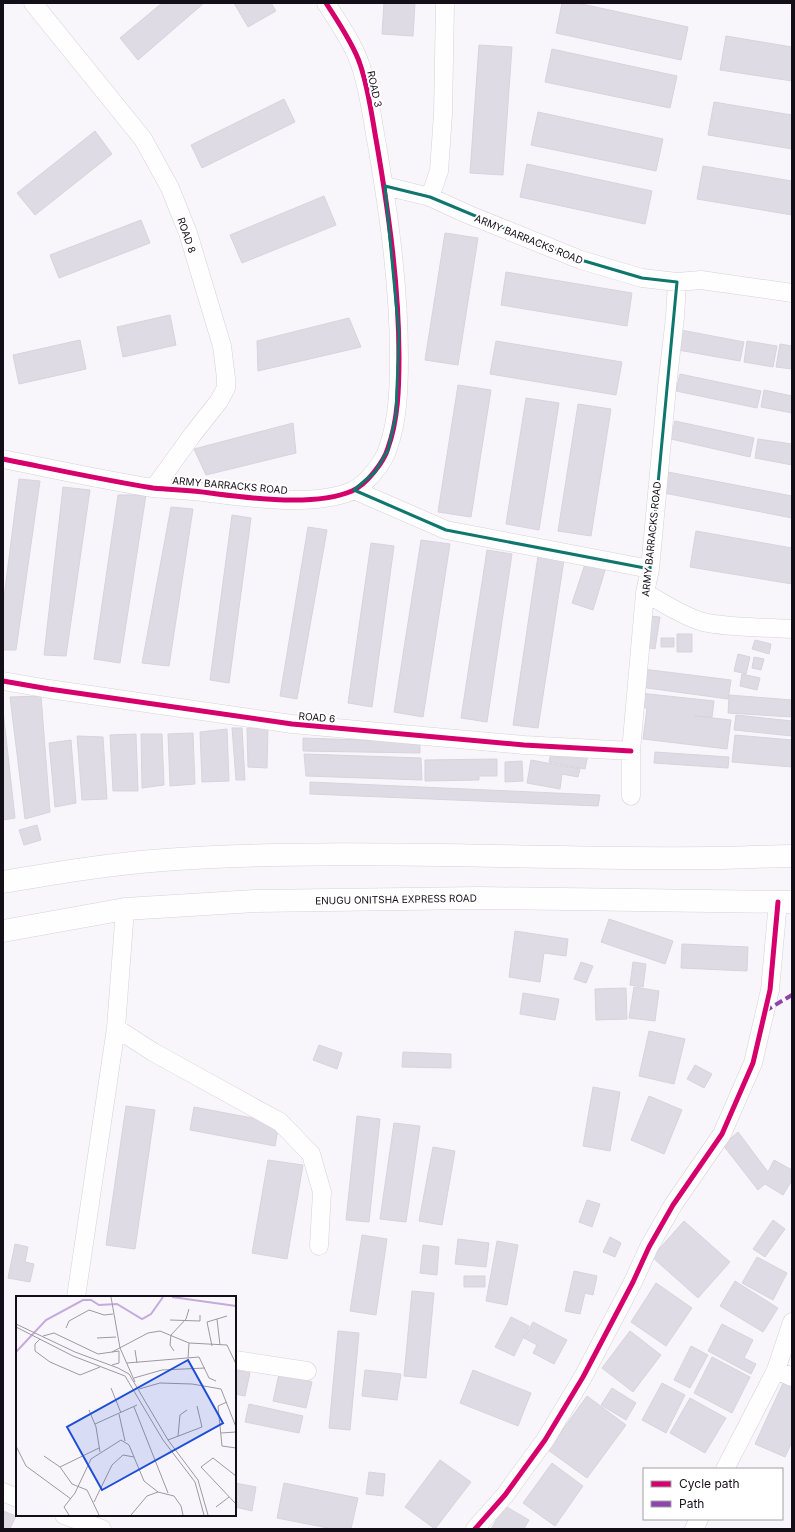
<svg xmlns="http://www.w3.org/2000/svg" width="795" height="1532" font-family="Inter,sans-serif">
	<rect width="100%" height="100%" fill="#f9f6fb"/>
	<!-- building -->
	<path fill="#dfdbe4" stroke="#d8d3dc" d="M162,3h42l-66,57 -18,-22z
		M234,3h37l5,8 -28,16z
		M384,3h31l-2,33 -31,-2z
		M562,3h15l111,24 -7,33 -125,-27z
		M726,36l66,11v34l-72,-11z
		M479,45l33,2 -9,128 -33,-2z
		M552,49l125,27 -7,32 -125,-26z
		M284,99l11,23 -93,46 -11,-23z
		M714,102l78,13v34l-84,-14z
		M538,112l125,27 -7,32 -125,-26z
		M95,131l17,23 -77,61 -18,-22z
		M527,164l125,27 -7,33 -125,-27z
		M703,166l89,15v34l-95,-16z
		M324,196l12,29 -94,38 -12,-28z
		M141,220l9,23 -91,35 -9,-23z
		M445,233l33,5 -20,127 -33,-5z
		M506,272l126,21 -5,33 -126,-21z
		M170,315l6,30 -53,12 -6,-30z
		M349,318l12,29 -103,24 -1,-30z
		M681,330l63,12 -4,19 -62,-11z
		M80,340l6,29 -67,15 -6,-29z
		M496,341l126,21 -6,33 -126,-21z
		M747,341l30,5 -4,21 -29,-5z
		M780,344l12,2v23l-16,-2z
		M680,374l81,17 -4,17 -81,-17z
		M458,385l33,5 -20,127 -33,-5z
		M764,390l28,6v17l-31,-6z
		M526,398l33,5 -20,127 -33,-6z
		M578,404l33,5 -20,127 -33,-5z
		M675,421l79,17 -4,19 -79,-18z
		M293,423l3,30 -90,22 -12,-26z
		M758,439l34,5v21l-37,-7z
		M668,472l124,24v22l-128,-25z
		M19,479l21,2 -24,169h-13v-45z
		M63,487l27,3 -24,166 -22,-1z
		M118,495h28l-26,168 -26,-4z
		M171,507l22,2 -24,157 -27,-3z
		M232,515l19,3 -22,165 -19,-3z
		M308,527l19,3 -30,169 -17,-3z
		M696,531l96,17v36l-102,-17z
		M421,540l29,4 -27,173 -29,-5z
		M371,543l23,3 -22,161 -24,-4z
		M487,550l25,4 -25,168 -26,-4z
		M538,556l26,4 -26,168 -25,-3z
		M586,561l20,6 -13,43 -21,-7z
		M647,616l13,1 -5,32 -12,-2z
		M677,634h15v18h-15z
		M661,638h13v9h-13z
		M755,640l16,4 -2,10 -17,-5z
		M738,654l12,3 -4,17 -12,-3z
		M754,657l10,2 -3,11 -9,-2z
		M643,669l88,11 -3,19 -88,-12z
		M742,674l18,4 -3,12 -17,-4z
		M640,693l74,8 -2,16 -17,-1 36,4 -4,29 -84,-10 4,-31 -8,-1z
		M729,695l63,5v17l-64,-4z
		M41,696l9,116 -25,7 -15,-122z
		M3,710l12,108 -12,2z
		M736,715l56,6v15l-58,-6z
		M268,727l-1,41 -19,-1 -1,-39z
		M232,728h10l3,52h-9z
		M227,729l2,52 -27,1 -2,-50z
		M193,733l2,51 -25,2 -2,-52z
		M136,734l2,57h-25l-3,-56z
		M141,734h21l2,51 -22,3z
		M735,735l57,5v27l-60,-5z
		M77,736l26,1 4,62 -25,1z
		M303,738l117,4v11l-117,-2z
		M71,740l5,63 -21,4 -6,-64z
		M552,748l36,7 -3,14 -36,-7z
		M655,752l74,5 -1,11 -74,-5z
		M304,754l117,4 1,22 -116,-4z
		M497,759v17h-18v4l-54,1v-21z
		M531,760l49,9 -2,8 -16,-3 -2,15 -33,-6z
		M522,761l1,20 -18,1v-20z
		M310,782l290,13 -2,11 -288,-12z
		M37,825l4,15 -17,5 -5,-15z
		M609,919l64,22 -8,23 -64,-22z
		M515,931l53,8 -2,17 -22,-3 -4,29 -31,-5z
		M682,944l66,3 -1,24 -66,-3z
		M581,962l12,4 -7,17 -12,-4z
		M633,962l13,2 -3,23 -13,-2z
		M634,987l25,4 -4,30 -26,-3z
		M626,988l1,31 -31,1 -1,-31z
		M523,993l36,6 -4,21 -35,-6z
		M649,1031l36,8 -11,45 -35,-8z
		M319,1045l23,8 -5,16 -24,-9z
		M403,1052l48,2v14l-49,-1z
		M695,1065l17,9 -8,14 -17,-9z
		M593,1087l27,5 -10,59 -27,-5z
		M649,1096l33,14 -18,44 -33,-14z
		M126,1106l29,4 -20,139 -29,-4z
		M194,1107l85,16 -4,23 -85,-16z
		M357,1116l23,3 -11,103 -23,-2z
		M394,1123l26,3 -14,96 -26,-3z
		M738,1132l30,40 6,-12 18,10v10l-9,15 -18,-11 -7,6 -35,-45z
		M433,1147l22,4 -13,74 -23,-4z
		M268,1160l35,5 -16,94 -35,-6z
		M587,1200l13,4 -8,23 -13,-5z
		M773,1220l12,9 -20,28 -12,-8z
		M684,1221l46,41 -32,36 -46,-41z
		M362,1235l25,4 -11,76 -26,-4z
		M610,1237l11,6 -6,14 -12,-5z
		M458,1239l31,4 -3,24 -31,-3z
		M497,1241l21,4 -11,60 -21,-4z
		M15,1244l13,3 -3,15 9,2 -4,18 -22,-4z
		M423,1245l16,2 -2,28 -17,-2z
		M757,1257l30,16 -14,27 -31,-17z
		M574,1271l23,5 -4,19 -8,-2 -5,21 -15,-3z
		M464,1276h21v11h-21z
		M735,1281l43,27 -15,24 -43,-26z
		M656,1283l36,25 -26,38 -35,-24z
		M412,1291l22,2 -8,85 -22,-2z
		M511,1317l18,9 -15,30 -19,-9z
		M533,1322l34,18 -13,24 -21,-11 4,-8 -13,-7z
		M722,1324l31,16 -9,18 12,6 -5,10 -43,-23z
		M338,1331l21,2 -9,97 -21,-2z
		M630,1331l31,24 -28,37 -31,-24z
		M691,1346l17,9 -18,33 -16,-8z
		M712,1357l38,20 -18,36 -38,-20z
		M235,1370l15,3 -5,23 -10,-2z
		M365,1370l36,4 -4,26 -35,-4z
		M473,1370l58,23 -13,33 -58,-23z
		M279,1374l33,8 -6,26 -33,-7z
		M662,1383l23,12 -19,38 -24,-13z
		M783,1383l9,4v55l-7,15 -30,-13z
		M612,1388l24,15 -10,17 -25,-15z
		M587,1396l39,29 -39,53 -39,-28z
		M690,1398l36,20 -21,35 -35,-20z
		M249,1404l54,12 -4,17 -54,-11z
		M440,1460l31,22 -36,47 -30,-22z
		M552,1463l31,23 -28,40 -32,-23z
		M369,1472l16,2 -2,22 -17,-2z
		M235,1483l21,4 -4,24 -17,-4z
		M284,1483l74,15 -7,31h-18l-56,-11z
		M505,1506l24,14 -5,9h-33z
		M3,1511l13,5 -6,13h-7z"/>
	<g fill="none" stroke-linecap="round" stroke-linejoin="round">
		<defs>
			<path id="minor" d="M33,3l110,136 27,49 18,45 34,113 4,32v10l-7,13 -26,33 -39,54
				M385,186l45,11 37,17 114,46 61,18 35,4 24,-2 91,13
				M430,197l9,-26 4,-57 2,-111
				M3,459c50,10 100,21 150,29 19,2 38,2 57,5 40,5 104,14 142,-2 14,-6 32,-29 36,-43 10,-28 11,-60 11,-90 0,-72 -10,-143 -22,-213 -5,-27 -8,-55 -17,-81 -6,-19 -23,-44 -34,-61
				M354,490l92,40 204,39
				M645,593c19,10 37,23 58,29 25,6 62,5 89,7
				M3,681l46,8 243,35 232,21 107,6
				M631,796v-45l14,-158 5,-24 17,-182 8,-70 2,-35
				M116,1028l37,24 127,70 31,32 11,38 -3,54
				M76,1297l40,-269 9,-119
				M235,1360l72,11
				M776,1370l16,7
				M725,1469l51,-99 16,-48
				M3,1492l14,6
				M64,1515l38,14
				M475,1529l30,-34 40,-55 38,-63 50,-95 16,-35 24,-42 49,-71 31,-71 17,-73 8,-88
				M694,1529l5,-10"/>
			<path id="highway" d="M3,882c53,-9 107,-18 161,-22 183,-13 366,0 549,-2 26,0 53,-2 79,-2
				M3,931l122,-22 130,-8 225,-3 312,4"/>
		</defs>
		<!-- minor casing -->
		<use href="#minor" stroke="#d5d1d9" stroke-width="19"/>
		<!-- highway casing -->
		<use href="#highway" stroke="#d5d1d9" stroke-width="23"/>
		<!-- minor -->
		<use href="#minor" stroke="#fefefe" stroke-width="18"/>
		<!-- highway -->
		<use href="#highway" stroke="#fefefe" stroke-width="22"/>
		<!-- quiet -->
		<path stroke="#8e44ad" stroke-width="4" stroke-dasharray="8 4" stroke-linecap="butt" d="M765,1011l27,-16"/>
		<defs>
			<path id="cycleway" d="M3,459c50,10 100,21 150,29 19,2 38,2 57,5 40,5 104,14 142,-2 14,-6 32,-29 36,-43 10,-28 11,-60 11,-90 0,-72 -10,-143 -22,-213 -5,-27 -8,-55 -17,-81 -6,-19 -23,-44 -34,-61
				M3,681l46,8 243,35 232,21 107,6
				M475,1529l30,-34 40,-55 38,-63 50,-95 16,-35 24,-42 49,-71 31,-71 17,-73 8,-88"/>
		</defs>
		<!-- cycleway casing -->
		<use href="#cycleway" stroke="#fff" stroke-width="8"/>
		<!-- cycleway -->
		<use href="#cycleway" stroke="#d6006c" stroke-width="5"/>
	</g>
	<!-- marked area -->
	<path fill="none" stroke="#0f766e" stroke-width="3" stroke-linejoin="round" d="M385,186l45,11 151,63 61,18 35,4 -27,287 -204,-39 -92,-40 21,-18 13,-22 8,-35 3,-81z"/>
	<g text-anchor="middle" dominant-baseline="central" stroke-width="4" stroke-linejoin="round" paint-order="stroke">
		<!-- street labels -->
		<g font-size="10" fill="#140e19" stroke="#fff">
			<text transform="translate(375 89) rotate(78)">ROAD 3</text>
			<text transform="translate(187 235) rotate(71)">ROAD 8</text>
			<text transform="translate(529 239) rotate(22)">ARMY BARRACKS ROAD</text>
			<text transform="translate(230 485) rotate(5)">ARMY BARRACKS ROAD</text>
			<text transform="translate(651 539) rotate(-84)">ARMY BARRACKS ROAD</text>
			<text transform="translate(317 717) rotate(5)">ROAD 6</text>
			<text transform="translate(396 899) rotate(-1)">ENUGU ONITSHA EXPRESS ROAD</text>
		</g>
	</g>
	<!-- overview -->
	<g transform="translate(16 1296)">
		<rect width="220" height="220" fill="#f9f6fb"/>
		<path fill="none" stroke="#c5aade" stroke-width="2" d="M156,1l64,9M0,56l30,-32 37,-20h8l8,5 18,-1 25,15 9,-5 12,-17"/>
		<path fill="none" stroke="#9d99a1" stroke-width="1" d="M95,1l9,51 15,34M201,23l3,26M154,24l30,1v-6M0,28l59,28 43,16 11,6 39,66 30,40 10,35M0,31l57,29 52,20 38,64 32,42 9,33M50,32l3,-7 20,-11 15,5 9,-1M155,39l15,-16 3,-10M155,39l-1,10 4,6M27,40l11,-3 44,21 21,-3M81,42l19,-1M24,43l-5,5v7l15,11 30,13 20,-8M196,50l-5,-24 20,-6M119,54l2,13M96,56l36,-19 12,-2 29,12 38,2 9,19M172,62l1,-15M111,67l72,-6 10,21 7,3M96,69l7,-2v-12M118,82l28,-8 43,-2M95,92l10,25M123,93l21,-6 32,1 29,5 15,38M211,106l-9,4 4,40 14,2M118,111l34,86M73,114l7,17 4,25M103,118l6,27M79,128l42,-19M205,137l15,-1M162,140l2,-21 7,-5M152,144l34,-13 -5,-21M0,150l10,20 45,33M28,160l16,11 12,17 15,6 12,25M44,171l39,-19M220,180l-23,-18 -12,9 35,37M78,206l18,-37 11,-10 11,2M200,211l13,-10M53,219l-5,-8 11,-14 16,-34 30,-19 8,5 15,36 14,11 16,4 7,10 2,9M115,219l16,-19 11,-4"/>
		<path fill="#1d4ed8" fill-opacity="0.15" stroke="#1d4ed8" stroke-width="2" d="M172,64l35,63 -121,67 -35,-63z"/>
		<rect width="220" height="220" fill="none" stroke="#140e19" stroke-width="2"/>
	</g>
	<!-- border -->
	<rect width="795" height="1532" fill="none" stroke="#140e19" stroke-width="8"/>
	<!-- legend -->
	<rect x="643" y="1468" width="140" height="52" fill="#ffffff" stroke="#a19fa3"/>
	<rect x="651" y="1481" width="20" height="6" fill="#d6006c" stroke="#a19fa3"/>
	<text x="679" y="1488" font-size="12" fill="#140e19">Cycle path</text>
	<rect x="651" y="1501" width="20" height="6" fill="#8e44ad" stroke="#a19fa3"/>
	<text x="679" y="1508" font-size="12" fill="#140e19">Path</text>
</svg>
